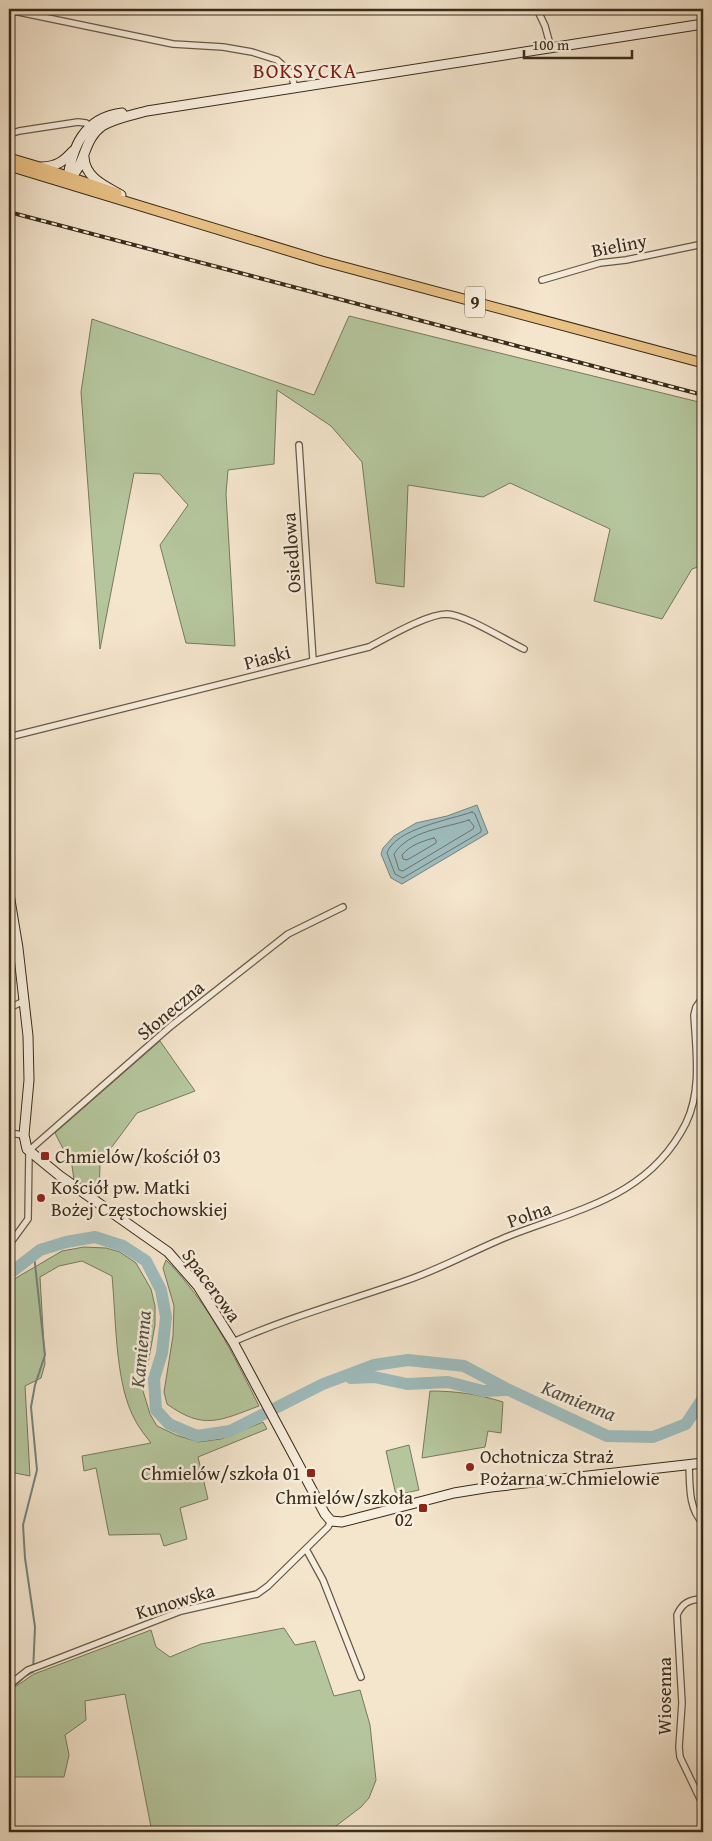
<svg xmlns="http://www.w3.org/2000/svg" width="712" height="1841" font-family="'Gentium Book Plus',serif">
	<rect width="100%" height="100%" fill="#f4e5cd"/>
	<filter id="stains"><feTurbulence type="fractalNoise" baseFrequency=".004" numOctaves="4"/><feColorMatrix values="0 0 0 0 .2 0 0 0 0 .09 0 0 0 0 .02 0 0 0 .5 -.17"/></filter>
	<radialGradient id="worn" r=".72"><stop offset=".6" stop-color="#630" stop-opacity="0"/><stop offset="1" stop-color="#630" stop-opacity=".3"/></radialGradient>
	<!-- green -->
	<path fill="#b5c69d" stroke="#77795c" d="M349,316l354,87v162l-11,4 -30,50 -68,-18 16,-72 -100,-46 -27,14 -75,-12 -4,102 -28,-4 -14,-121 -31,-36 -54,-36 -3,74 -46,6 -2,24 9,152 -49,-3 -26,-98 28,-40 -28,-31 -26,-1 -34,176 -19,-257 11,-73 222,76z
		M160,1041l35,50 -58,22 -37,50 -1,34 -25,-17 -2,-14 -17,-33z
		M84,1247l22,1 14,4 16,11 15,26 4,17v19l-12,66 7,23 7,12 19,9 22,7 23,-3 42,-17 4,7 -69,28 10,42 -28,9 7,31 -23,7 -4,-12 -51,1 -13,-67 -12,3 -2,-15 69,-13c-8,-10 -14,-18 -19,-29 -17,-37 -16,-97 -20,-138l-30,-15 -23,5 -19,11 5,87 -4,14 -16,8 5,90 -20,-4 -1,2v-189l7,-7 46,-27z
		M166,1260c42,42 67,94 93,146 -38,14 -55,25 -92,-2l-3,-12 9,-56 1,-30 -11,-38z
		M430,1391c25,0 48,3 73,11l-2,31 -13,-2 -3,16 -63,11z
		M409,1445l10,45 -23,5 -10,-44z
		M284,1628l11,17 20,-4 19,55 26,-6 10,35 6,55 -7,18 -8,9 -25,19 -9,6h-175l-27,-138 -40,7 1,19 -21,15 4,20 -5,22h-55v-86l25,-17 117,-44 5,17 14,10 31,-13z"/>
	<!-- water -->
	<path fill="#9ebdbf" stroke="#76837d" d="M477,805l11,28 -86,51 -11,-6 -10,-24 2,-6 11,-12 22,-13 31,-7z"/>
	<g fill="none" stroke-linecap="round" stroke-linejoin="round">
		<!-- shore -->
		<path stroke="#6c746c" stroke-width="1" d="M472,812l3,2 6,15v3l-78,46 -8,-4 -8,-21c8,-24 62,-33 85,-41z
			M469,820l5,6 -1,3 -70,42 -4,-1 -5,-16c14,-23 51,-26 75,-34z
			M434,838l2,2v3l-29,17 -4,-1 -1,-4c8,-10 21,-14 32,-17z"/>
		<!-- stream -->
		<path stroke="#76837d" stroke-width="2" d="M9,1691l15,-14 9,-5 2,-45 -10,-69 -2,-33 14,-55 -6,-63 4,-22 10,-30 -11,-100"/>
		<!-- river -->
		<path stroke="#9ebdbf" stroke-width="12" d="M9,1274l31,-24 26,-8 29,-5 28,9 23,15 15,29 5,27 -4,36 -8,26 2,31 13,14 28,12 33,-5 93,-47 51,-19 34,-5 56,6 45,24 98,46 46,1 33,-13 17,-26v-7
			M351,1378l23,-1 33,7 41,-2 35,9 23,-1"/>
		<defs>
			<path id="street" d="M537,9l8,17 6,22
				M9,10l164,34 50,3 29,5 25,8 14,13 4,15
				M10,134l9,-3 59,-9 8,1 7,5
				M542,280l58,-17 26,-3 77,-16
				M299,445l14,215
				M9,737l360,-90c19,-10 58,-33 78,-33 19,1 58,26 77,35
				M9,1008l15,-7
				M9,1133l15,2
				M9,1245l19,-26 1,-67 4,-5 138,-121 117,-92 55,-27
				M233,1342c56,-25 115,-41 172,-61 36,-12 69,-31 104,-45 69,-27 140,-39 177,-113 16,-33 10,-72 8,-108l2,-8 7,-10
				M689,1464c1,20 -1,45 14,59
				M306,1549l17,31 38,97
				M703,1599c-13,0 -21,4 -26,16l5,88 -3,44 1,10 23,48
				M9,1685l19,-15 16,-6 137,-53 76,-17 11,-8 60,-59 3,-6"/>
			<path id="secondary" d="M84,157c1,21 21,29 37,38
				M42,167c15,-1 21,-5 31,-16
				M67,182c5,-34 16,-64 55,-69
				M68,183c3,-6 8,-11 11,-17 7,-14 9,-30 23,-40 13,-8 30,-11 45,-15l556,-87
				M9,894l9,54 10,88 1,44 -5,55 3,14 33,27 108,76 30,34 35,56 92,172 6,7 11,1 112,-29 37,-6 212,-24"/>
			<path id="primary" d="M9,158l34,10 74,25
				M9,166l313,95 381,102"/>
		</defs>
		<!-- street casing -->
		<use href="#street" stroke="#685a47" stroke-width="8"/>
		<!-- secondary casing -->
		<use href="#secondary" stroke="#392c1a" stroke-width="11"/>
		<!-- primary casing -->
		<use href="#primary" stroke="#392c1a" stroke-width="11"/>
		<!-- street -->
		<use href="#street" stroke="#f8eede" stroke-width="5.5"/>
		<!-- secondary -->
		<use href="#secondary" stroke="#f8eede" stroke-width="9"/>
		<!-- primary -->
		<use href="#primary" stroke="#eac286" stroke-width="9"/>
		<defs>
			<path id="rail" d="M9,212l694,183"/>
		</defs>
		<!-- rail casing -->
		<use href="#rail" stroke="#392c1a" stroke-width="4"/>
		<!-- rail -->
		<use href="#rail" stroke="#f8eede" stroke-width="2" stroke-dasharray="5.5" stroke-linecap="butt"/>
	</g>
	<!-- markers -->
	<g fill="#8f2418" stroke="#f8eede" stroke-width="2">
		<rect x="40" y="1151" width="10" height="10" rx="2.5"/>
		<circle cx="41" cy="1198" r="5"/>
		<circle cx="470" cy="1467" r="5"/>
		<rect x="306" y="1468" width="10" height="10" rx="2.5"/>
		<rect x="418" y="1503" width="10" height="10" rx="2.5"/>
	</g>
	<g text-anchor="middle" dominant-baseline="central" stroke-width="5" stroke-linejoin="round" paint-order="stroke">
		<!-- shield labels -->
		<rect fill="#f8eede" stroke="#726655" stroke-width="1" x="465" y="286.5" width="20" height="31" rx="4"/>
		<g font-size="18" font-weight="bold" fill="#392c1a">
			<text x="475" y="302">9</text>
		</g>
		<!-- street labels -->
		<g font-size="19" fill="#392c1a" stroke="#f8eede">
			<text transform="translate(619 245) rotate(-11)">Bieliny</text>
			<text transform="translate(291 553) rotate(-94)">Osiedlowa</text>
			<text transform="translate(267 657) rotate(-15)">Piaski</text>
			<text transform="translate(170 1010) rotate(-40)">Słoneczna</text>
			<text transform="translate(529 1214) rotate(-19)">Polna</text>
			<text transform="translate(212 1285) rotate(54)">Spacerowa</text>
			<text transform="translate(175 1601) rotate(-17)">Kunowska</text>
			<text transform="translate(664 1696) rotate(-90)">Wiosenna</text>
		</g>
		<!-- poi labels -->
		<g font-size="19" fill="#392c1a" stroke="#f8eede" text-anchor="start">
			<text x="55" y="1156">Chmielów/kościół 03</text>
			<text x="51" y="1187">Kościół pw. Matki<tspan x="51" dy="22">Bożej Częstochowskiej</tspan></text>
			<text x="480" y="1456">Ochotnicza Straż<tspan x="480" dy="22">Pożarna w Chmielowie</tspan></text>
			<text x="301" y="1473" text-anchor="end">Chmielów/szkoła 01</text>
			<text x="413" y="1497" text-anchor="end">Chmielów/szkoła<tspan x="413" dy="22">02</tspan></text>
		</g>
		<!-- water labels -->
		<g font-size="20" font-style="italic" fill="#525043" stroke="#f8eede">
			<text transform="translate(140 1349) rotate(-85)">Kamienna</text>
			<text transform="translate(579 1400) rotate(22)">Kamienna</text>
		</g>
		<!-- quarter labels -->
		<g font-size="21" letter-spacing="1" fill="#7a1f14" stroke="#f8eede">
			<text x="305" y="70">BOKSYCKA</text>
		</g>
	</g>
	<!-- margin -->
	<rect width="712" height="1841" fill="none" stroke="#f4e5cd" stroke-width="30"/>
	<rect x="10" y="10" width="692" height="1821" fill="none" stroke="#392c1a" stroke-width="2.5"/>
	<rect x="15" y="15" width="682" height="1811" fill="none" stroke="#392c1a"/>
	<!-- scale -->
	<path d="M524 50v8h108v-8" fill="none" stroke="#392c1a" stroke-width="2.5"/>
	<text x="532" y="50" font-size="15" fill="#392c1a" stroke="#f8eede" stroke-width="4" paint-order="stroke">100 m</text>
	<rect width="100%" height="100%" filter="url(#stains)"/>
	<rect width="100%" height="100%" fill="url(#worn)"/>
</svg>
